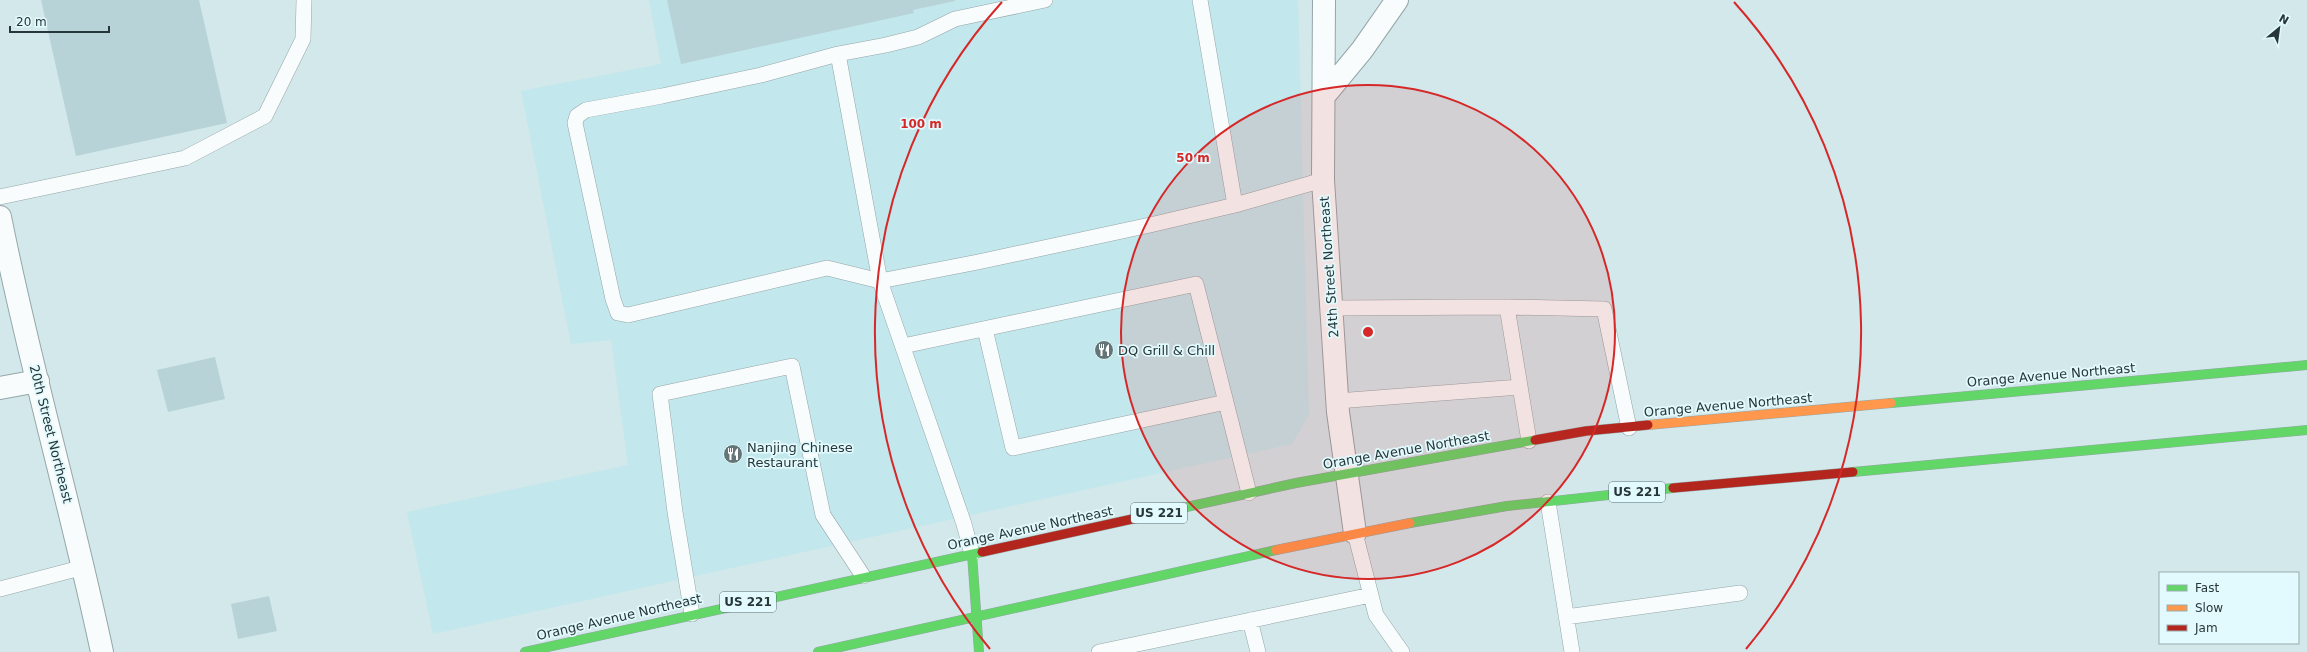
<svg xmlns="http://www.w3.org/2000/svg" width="2307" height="652" font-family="'DejaVu Sans',sans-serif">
	<rect width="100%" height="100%" fill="#d2e8ea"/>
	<!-- built -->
	<path fill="#c2e7ec" d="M649,0h649l11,415 -17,29 -859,190 -26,-122 221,-47 -17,-125 -40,4 -50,-253 140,-27z"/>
	<!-- building -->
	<path fill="#b7d3d7" d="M41,0h158l28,123 -151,33z
		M667,0h288v1l-42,9 1,3 -233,51z
		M215,357l10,42 -57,13 -11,-42z
		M269,596l8,35 -39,8 -7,-35z"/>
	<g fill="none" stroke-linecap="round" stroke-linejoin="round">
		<defs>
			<path id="lane" d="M1045,0l-90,19 -37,18 -32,8 -48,9 -77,21 -99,21 -76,14 -9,6 -2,7 38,176 5,14 10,2 199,-47 53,13 98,-19 172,-37 85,-20 88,-25
				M1200,0l35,205
				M838,54l42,227 84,243 8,30
				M0,197l185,-39 80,-42 38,-77 1,-39
				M1507,307l22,134
				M1333,308l174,-1 97,2 25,119
				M985,329l28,119 213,-46
				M903,346l293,-62 53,209
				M1337,401l183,-14
				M1548,502l24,150
				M1355,533l21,82 26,37
				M0,589l84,-22
				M692,614l-17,-102 -15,-118 132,-28 31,149 40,61
				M1566,617l174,-24
				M1250,620l8,32
				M1099,652l272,-57"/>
			<path id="street" d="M1324,0l-1,180 15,232 17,121
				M1324,96l38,-46 35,-50
				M0,217c29,146 71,289 102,435
				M0,388l38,-7"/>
			<path id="fast" d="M1891,403l416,-38
				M1853,472l454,-42
				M1182,508l114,-25 239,-43
				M1410,523l97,-17 166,-18
				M972,554l7,98
				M525,652l457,-100
				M818,652l458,-102"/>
			<path id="slow" d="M1648,425l243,-22
				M1276,550l134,-27"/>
			<path id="jam" d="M1535,440l51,-9 62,-6
				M1673,488l180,-16
				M982,552l200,-44"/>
		</defs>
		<!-- lane casing -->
		<use href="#lane" stroke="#95a6a8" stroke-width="16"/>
		<!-- street casing -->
		<use href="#street" stroke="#95a6a8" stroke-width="24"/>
		<!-- fast casing -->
		<use href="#fast" stroke="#95a6a8" stroke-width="10"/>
		<!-- slow casing -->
		<use href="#slow" stroke="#95a6a8" stroke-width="10"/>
		<!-- jam casing -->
		<use href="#jam" stroke="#95a6a8" stroke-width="10"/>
		<!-- lane -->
		<use href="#lane" stroke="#f8fcfc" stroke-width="15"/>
		<!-- street -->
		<use href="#street" stroke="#f8fcfc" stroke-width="22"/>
		<!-- fast -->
		<use href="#fast" stroke="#63d668" stroke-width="9"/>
		<!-- slow -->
		<use href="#slow" stroke="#ff974d" stroke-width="9"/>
		<!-- jam -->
		<use href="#jam" stroke="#b3261e" stroke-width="9"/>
	</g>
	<!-- distance rings -->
	<circle cx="1368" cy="332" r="247" fill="#d62828" fill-opacity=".12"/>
	<g fill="none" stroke="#d62828" stroke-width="2">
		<circle cx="1368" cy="332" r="247"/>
		<path d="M990 649A493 493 0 0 1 1002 2M1734 2A493 493 0 0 1 1746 649"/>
	</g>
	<!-- icons -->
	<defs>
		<symbol id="restaurant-disc" viewBox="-11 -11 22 22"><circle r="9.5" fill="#637577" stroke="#e2fafd"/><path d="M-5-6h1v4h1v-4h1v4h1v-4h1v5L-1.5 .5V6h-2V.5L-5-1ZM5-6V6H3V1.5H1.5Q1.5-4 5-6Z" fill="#fff"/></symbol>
	</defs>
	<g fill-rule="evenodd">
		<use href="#restaurant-disc" x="1093" y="339" width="22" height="22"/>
		<use href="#restaurant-disc" x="722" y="443" width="22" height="22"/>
	</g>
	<g text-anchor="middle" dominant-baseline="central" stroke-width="3.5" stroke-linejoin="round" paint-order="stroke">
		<!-- shield labels -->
		<g fill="#e2fafd" stroke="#5f7274" stroke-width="1">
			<rect x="1609" y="482" width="56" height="20" rx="3"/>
			<rect x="1131" y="503" width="56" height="20" rx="3"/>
			<rect x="720" y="592" width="56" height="20" rx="3"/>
		</g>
		<g font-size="12" font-weight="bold" fill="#273739">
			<text x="1637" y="492">US 221</text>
			<text x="1159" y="513">US 221</text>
			<text x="748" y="602">US 221</text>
		</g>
		<!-- street labels -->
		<g font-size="13" fill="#273739" stroke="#e2fafd">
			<text transform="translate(1329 267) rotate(-94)">24th Street Northeast</text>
			<text transform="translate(2051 375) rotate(-5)">Orange Avenue Northeast</text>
			<text transform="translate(1728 405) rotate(-5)">Orange Avenue Northeast</text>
			<text transform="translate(51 434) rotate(76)">20th Street Northeast</text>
			<text transform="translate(1406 450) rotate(-10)">Orange Avenue Northeast</text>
			<text transform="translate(1030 528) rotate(-12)">Orange Avenue Northeast</text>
			<text transform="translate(619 617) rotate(-13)">Orange Avenue Northeast</text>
		</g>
		<!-- poi labels -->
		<g font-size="13" fill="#273739" stroke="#e2fafd" text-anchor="start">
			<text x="1118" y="350">DQ Grill &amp; Chill</text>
			<text x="747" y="447">Nanjing Chinese<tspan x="747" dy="15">Restaurant</tspan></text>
		</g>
	</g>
	<circle cx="1368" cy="332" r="6" fill="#d62828" stroke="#e2fafd" stroke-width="2"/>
	<g font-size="12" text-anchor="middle" font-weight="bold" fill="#d62828" stroke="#e2fafd" stroke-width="3.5" stroke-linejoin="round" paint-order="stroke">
		<text x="921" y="128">100 m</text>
		<text x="1193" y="162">50 m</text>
	</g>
	<!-- legend -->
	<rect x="2159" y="572" width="140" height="72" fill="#e2fafd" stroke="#97acaf"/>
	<rect x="2167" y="585" width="20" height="6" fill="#63d668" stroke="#97acaf"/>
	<text x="2195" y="592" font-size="12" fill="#273739">Fast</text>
	<rect x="2167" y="605" width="20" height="6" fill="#ff974d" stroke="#97acaf"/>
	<text x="2195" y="612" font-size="12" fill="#273739">Slow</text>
	<rect x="2167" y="625" width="20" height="6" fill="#b3261e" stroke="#97acaf"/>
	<text x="2195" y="632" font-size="12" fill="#273739">Jam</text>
	<!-- north arrow -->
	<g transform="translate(2279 28) rotate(29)" stroke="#e2fafd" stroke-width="3" paint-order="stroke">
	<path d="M0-3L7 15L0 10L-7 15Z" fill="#273739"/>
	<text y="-6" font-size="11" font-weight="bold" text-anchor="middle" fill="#273739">N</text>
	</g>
	<!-- scale -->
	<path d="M10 26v6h99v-6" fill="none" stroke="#273739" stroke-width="2"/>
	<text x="16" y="26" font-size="12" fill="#273739" stroke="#e2fafd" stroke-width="3" paint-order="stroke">20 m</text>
</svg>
